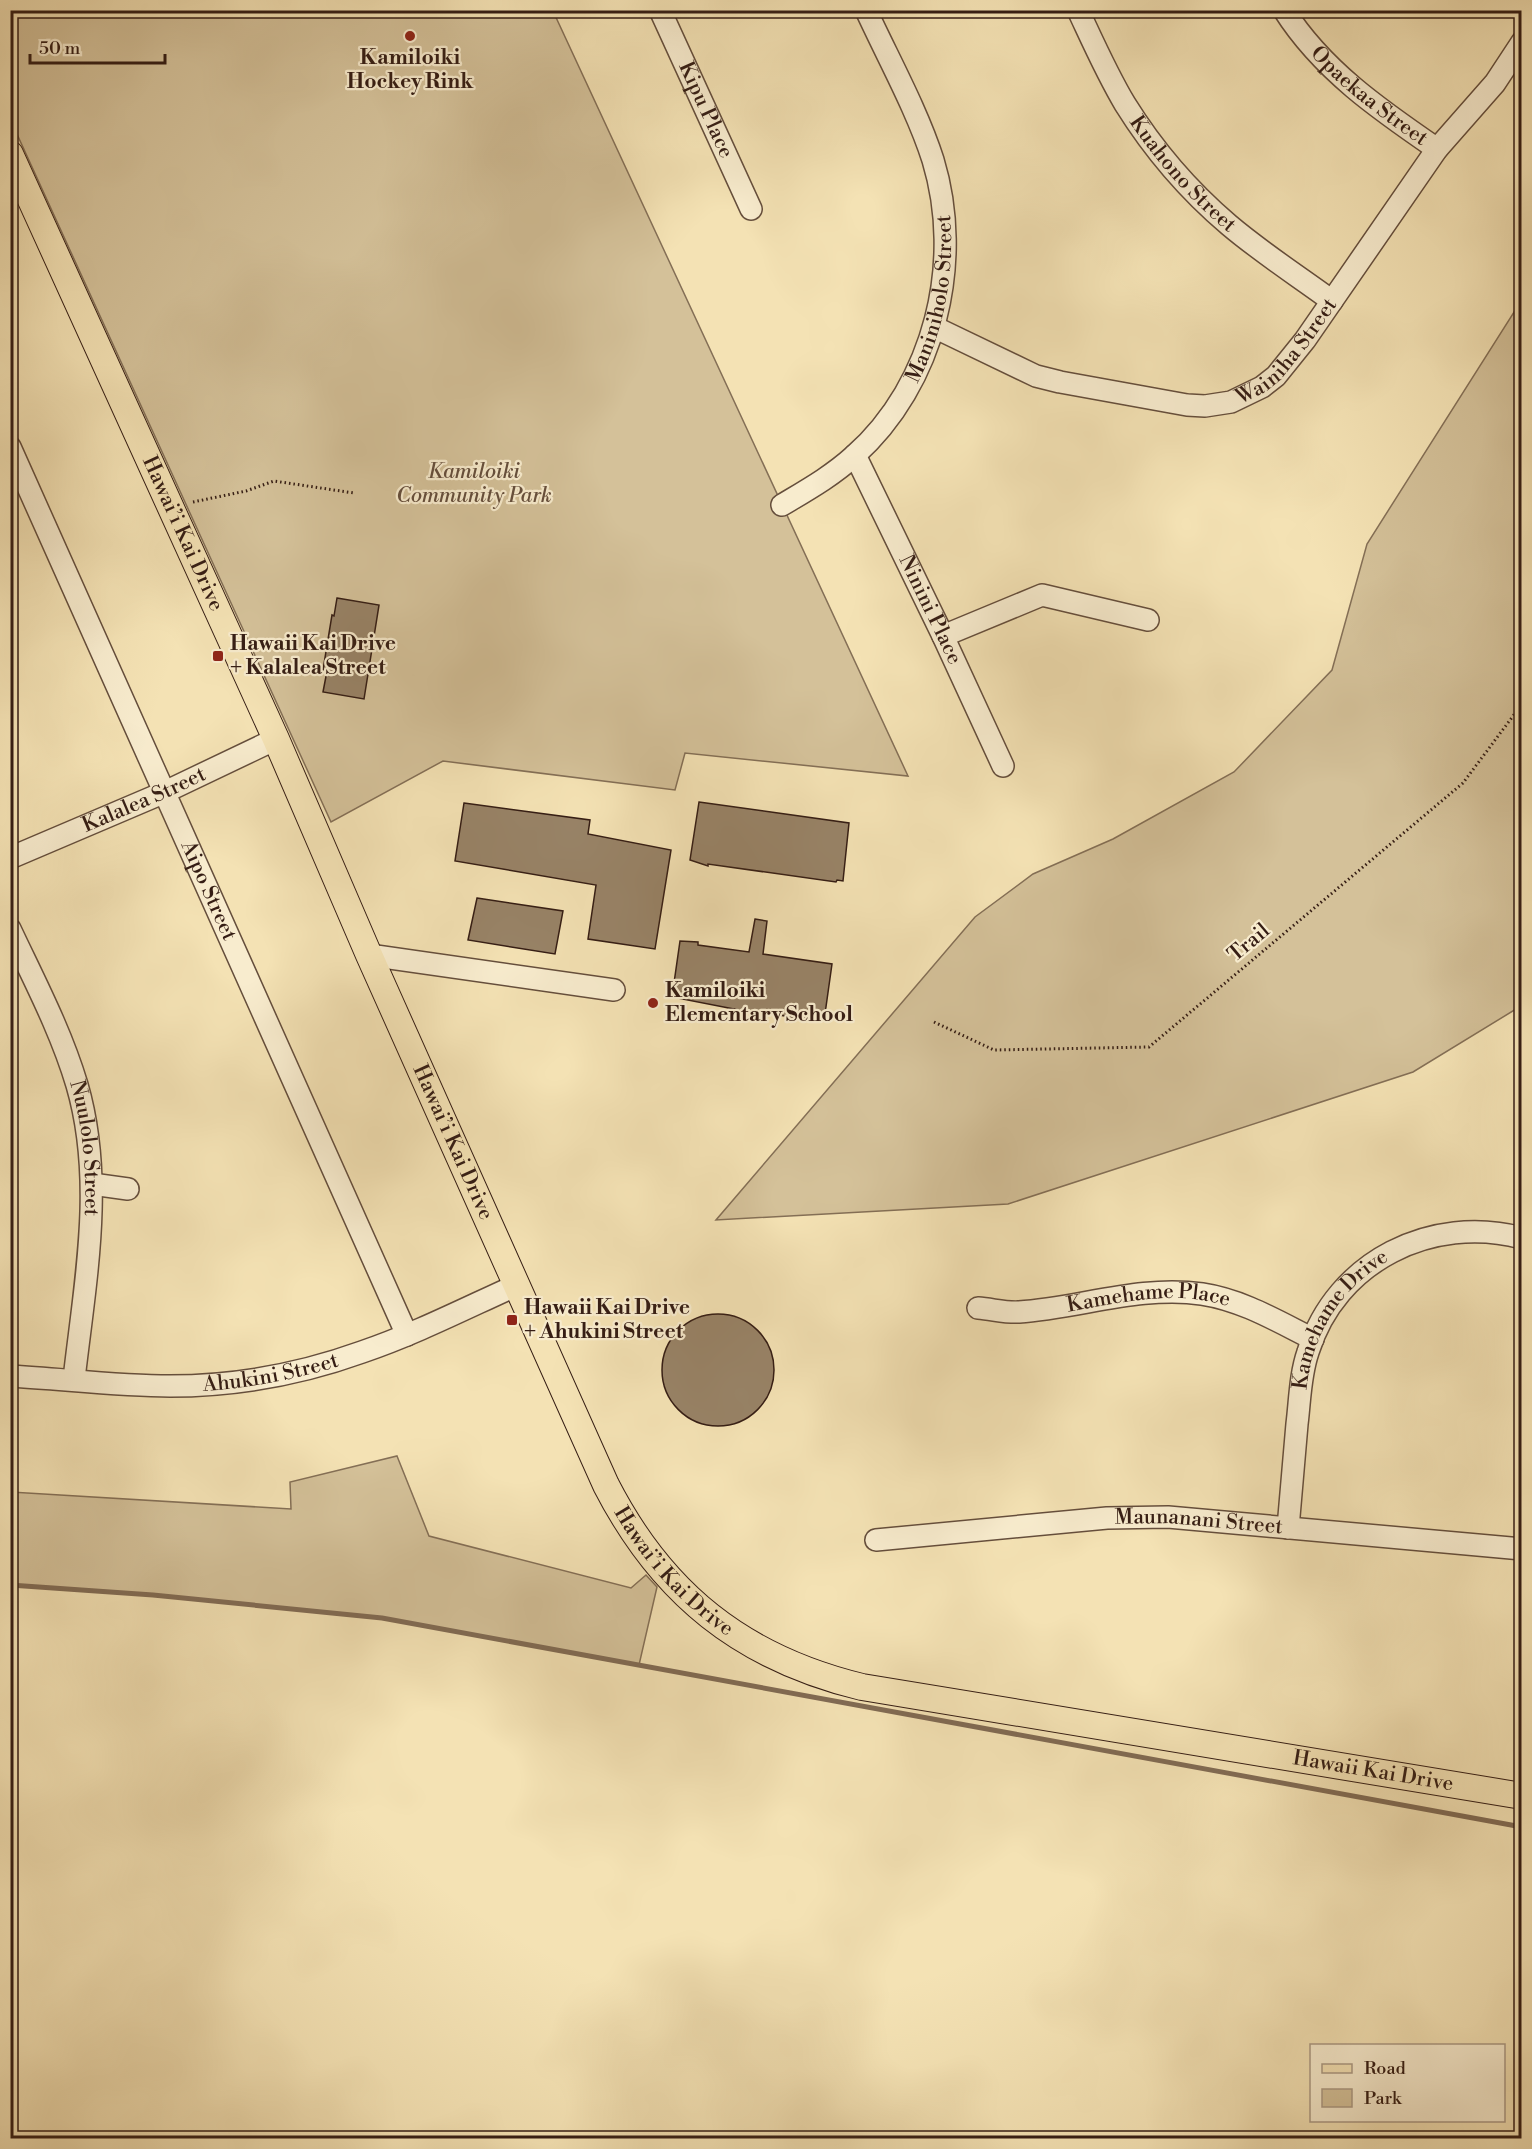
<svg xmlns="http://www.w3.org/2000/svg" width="1532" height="2149" font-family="'Libre Bodoni',serif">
	<rect width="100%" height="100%" fill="#f4e2b4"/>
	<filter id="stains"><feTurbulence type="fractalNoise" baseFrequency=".00333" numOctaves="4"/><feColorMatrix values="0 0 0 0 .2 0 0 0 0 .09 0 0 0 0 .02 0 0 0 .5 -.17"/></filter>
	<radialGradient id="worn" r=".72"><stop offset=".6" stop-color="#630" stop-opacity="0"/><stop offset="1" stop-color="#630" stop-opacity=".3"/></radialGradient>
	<!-- green -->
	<path fill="#d4c199" stroke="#846f56" stroke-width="1.5" d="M10,11h543l355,765 -223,-23 -10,37 -232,-29 -112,61 -320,-701z
		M1521,301v705l-108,66 -405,132 -292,16 259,-303 58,-43 80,-35 121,-67 98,-102 35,-126z
		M397,1456l32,80 202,52 15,-13 11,12 -18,78 -258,-47 -228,-23 -142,-10v-93l280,17 -1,-27z"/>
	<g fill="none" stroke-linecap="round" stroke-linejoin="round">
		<!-- stream -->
		<path stroke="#816b54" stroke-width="5" d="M10,1585l143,10 229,23 1140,209"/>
	</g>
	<!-- building -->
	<path fill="#988367" stroke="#351d14" stroke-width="1.5" d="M337,598l42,7 -15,94 -41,-7 4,-21 -4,-1 9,-55 2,1z
		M699,802l150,21 -6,58 -6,-1 -1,2 -128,-18v2l-18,-6z
		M464,803l126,17 -2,14 83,16 -16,99 -67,-10 8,-54 -141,-24z
		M477,898l86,13 -8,43 -87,-14z
		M755,919l12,2 -4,33 69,10 -8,57 -85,-11 -67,-13 8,-56 18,1v3l51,7z
		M662 1370a56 56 0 1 1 112 0a56 56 0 1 1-112 0Z"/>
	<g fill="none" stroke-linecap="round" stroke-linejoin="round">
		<defs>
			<g id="minor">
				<path id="s1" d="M660,10l91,199"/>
				<path id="s2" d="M1078,10c15,32 29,64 47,94 28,45 64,87 104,121 33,28 69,51 103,76"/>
				<path id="s3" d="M1284,10c38,60 96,100 153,139"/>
				<path id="s4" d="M934,327l102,49 24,6 127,23 18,1 26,-4 31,-15 14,-11 29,-36 132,-191 58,-66 27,-41"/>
				<path id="s5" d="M10,447l397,888"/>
				<path id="s6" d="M855,455l88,181 60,130"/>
				<path id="s7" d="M782,505c25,-15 50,-29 72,-49 81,-72 110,-194 79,-296 -16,-50 -45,-102 -67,-150"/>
				<path d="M943,636l99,-41 106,25"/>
				<path id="s8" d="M10,858l155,-66 111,-53"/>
				<path id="s9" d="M10,929c24,51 51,102 67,156 28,96 8,197 -3,294"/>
				<path d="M369,955l245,35"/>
				<path d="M92,1184l36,5"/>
				<path id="s10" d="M978,1308c14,1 28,5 41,4 61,-4 121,-27 183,-18 40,6 75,27 111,45"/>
				<path id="s11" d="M10,1376c54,3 107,10 160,10 64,0 131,-12 192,-34 53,-18 104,-44 155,-67"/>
				<path id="s12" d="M1288,1528c3,-35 6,-69 9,-104 3,-24 3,-49 11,-72 28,-91 124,-138 214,-114"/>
				<path id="s13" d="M876,1540l231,-22 61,-1 354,32"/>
			</g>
			<g id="major">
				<path id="s14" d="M10,154l266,585 93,216 237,530c56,109 136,173 256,202l660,109"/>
			</g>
		</defs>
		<!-- minor casing -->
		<use href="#minor" stroke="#654e3c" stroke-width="24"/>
		<!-- major casing -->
		<use href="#major" stroke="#351d14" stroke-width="28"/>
		<!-- path -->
		<path stroke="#351d14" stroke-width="3" stroke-dasharray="1.5 3" stroke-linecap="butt" d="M193,502l53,-11 28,-10 80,12
			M934,1022l60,28 155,-3 314,-264 59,-79"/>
		<!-- minor -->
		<use href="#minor" stroke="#f8ecce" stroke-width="21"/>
		<!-- major -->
		<use href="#major" stroke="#f4e2b4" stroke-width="26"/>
	</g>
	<!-- markers -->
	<g fill="#8f2418" stroke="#f8ecce" stroke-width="2">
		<circle cx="410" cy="36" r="6"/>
		<rect x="212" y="650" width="12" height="12" rx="3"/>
		<circle cx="653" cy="1003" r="6"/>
		<rect x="506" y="1314" width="12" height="12" rx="3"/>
	</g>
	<g text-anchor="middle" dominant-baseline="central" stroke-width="4.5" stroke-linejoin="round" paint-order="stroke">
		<!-- poi labels -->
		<g font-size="21" font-weight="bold" fill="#351d14" stroke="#f8ecce" text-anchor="start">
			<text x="410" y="58" text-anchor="middle">Kamiloiki<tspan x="410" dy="24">Hockey Rink</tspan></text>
			<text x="230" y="644">Hawaii Kai Drive<tspan x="230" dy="24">+ Kalalea Street</tspan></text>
			<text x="665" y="991">Kamiloiki<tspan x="665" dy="24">Elementary School</tspan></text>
			<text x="524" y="1308">Hawaii Kai Drive<tspan x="524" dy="24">+ Ahukini Street</tspan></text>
		</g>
		<!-- street labels -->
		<g font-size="21" fill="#351d14" stroke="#f8ecce">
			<text stroke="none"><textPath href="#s3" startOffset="122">Opaekaa Street</textPath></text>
			<text stroke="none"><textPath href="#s1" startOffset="110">Kipu Place</textPath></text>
			<text stroke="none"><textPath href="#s2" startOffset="196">Kuahono Street</textPath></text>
			<text stroke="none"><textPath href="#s7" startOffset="268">Maniniholo Street</textPath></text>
			<text stroke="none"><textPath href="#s4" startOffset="388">Wainiha Street</textPath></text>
			<text stroke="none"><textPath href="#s14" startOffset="417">Hawai’i Kai Drive</textPath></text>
			<text stroke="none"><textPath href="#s6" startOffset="172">Ninini Place</textPath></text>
			<text stroke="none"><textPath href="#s8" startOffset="146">Kalalea Street</textPath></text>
			<text stroke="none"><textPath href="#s5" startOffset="486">Aipo Street</textPath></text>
			<text transform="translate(1249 943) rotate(-40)">Trail</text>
			<text stroke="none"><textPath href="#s14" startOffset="1083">Hawai’i Kai Drive</textPath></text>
			<text stroke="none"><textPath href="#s9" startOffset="234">Nuulolo Street</textPath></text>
			<text stroke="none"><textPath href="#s10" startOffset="172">Kamehame Place</textPath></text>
			<text stroke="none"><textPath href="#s12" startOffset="222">Kamehame Drive</textPath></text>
			<text stroke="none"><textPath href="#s11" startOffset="262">Ahukini Street</textPath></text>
			<text stroke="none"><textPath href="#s13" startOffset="324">Maunanani Street</textPath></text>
			<text stroke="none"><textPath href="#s14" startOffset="1569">Hawai’i Kai Drive</textPath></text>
			<text stroke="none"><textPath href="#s14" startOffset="2314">Hawaii Kai Drive</textPath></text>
		</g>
		<!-- park labels -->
		<g font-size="21" font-style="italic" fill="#654e3c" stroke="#f8ecce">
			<text x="474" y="472">Kamiloiki<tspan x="474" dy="24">Community Park</tspan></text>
		</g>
	</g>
	<!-- margin -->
	<rect width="1532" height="2149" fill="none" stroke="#f4e2b4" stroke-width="36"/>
	<rect x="12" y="12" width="1508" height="2125" fill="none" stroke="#351d14" stroke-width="3"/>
	<rect x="18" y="18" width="1496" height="2113" fill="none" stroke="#351d14" stroke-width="1.5"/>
	<!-- legend -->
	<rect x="1310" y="2044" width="195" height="78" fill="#f8ecce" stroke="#aa9984" stroke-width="1.5"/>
	<rect x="1322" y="2064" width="30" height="9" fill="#f4e2b4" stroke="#aa9984" stroke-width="1.5"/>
	<text x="1364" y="2074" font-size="18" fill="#351d14">Road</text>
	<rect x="1322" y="2089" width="30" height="18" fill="#d4c199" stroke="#aa9984" stroke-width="1.5"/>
	<text x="1364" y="2104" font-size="18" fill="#351d14">Park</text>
	<!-- scale -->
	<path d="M30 54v9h135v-9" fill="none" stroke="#351d14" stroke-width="3"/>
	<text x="39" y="54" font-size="18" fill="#351d14" stroke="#f8ecce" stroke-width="4.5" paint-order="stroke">50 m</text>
	<rect width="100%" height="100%" filter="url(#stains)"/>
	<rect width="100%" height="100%" fill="url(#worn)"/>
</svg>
